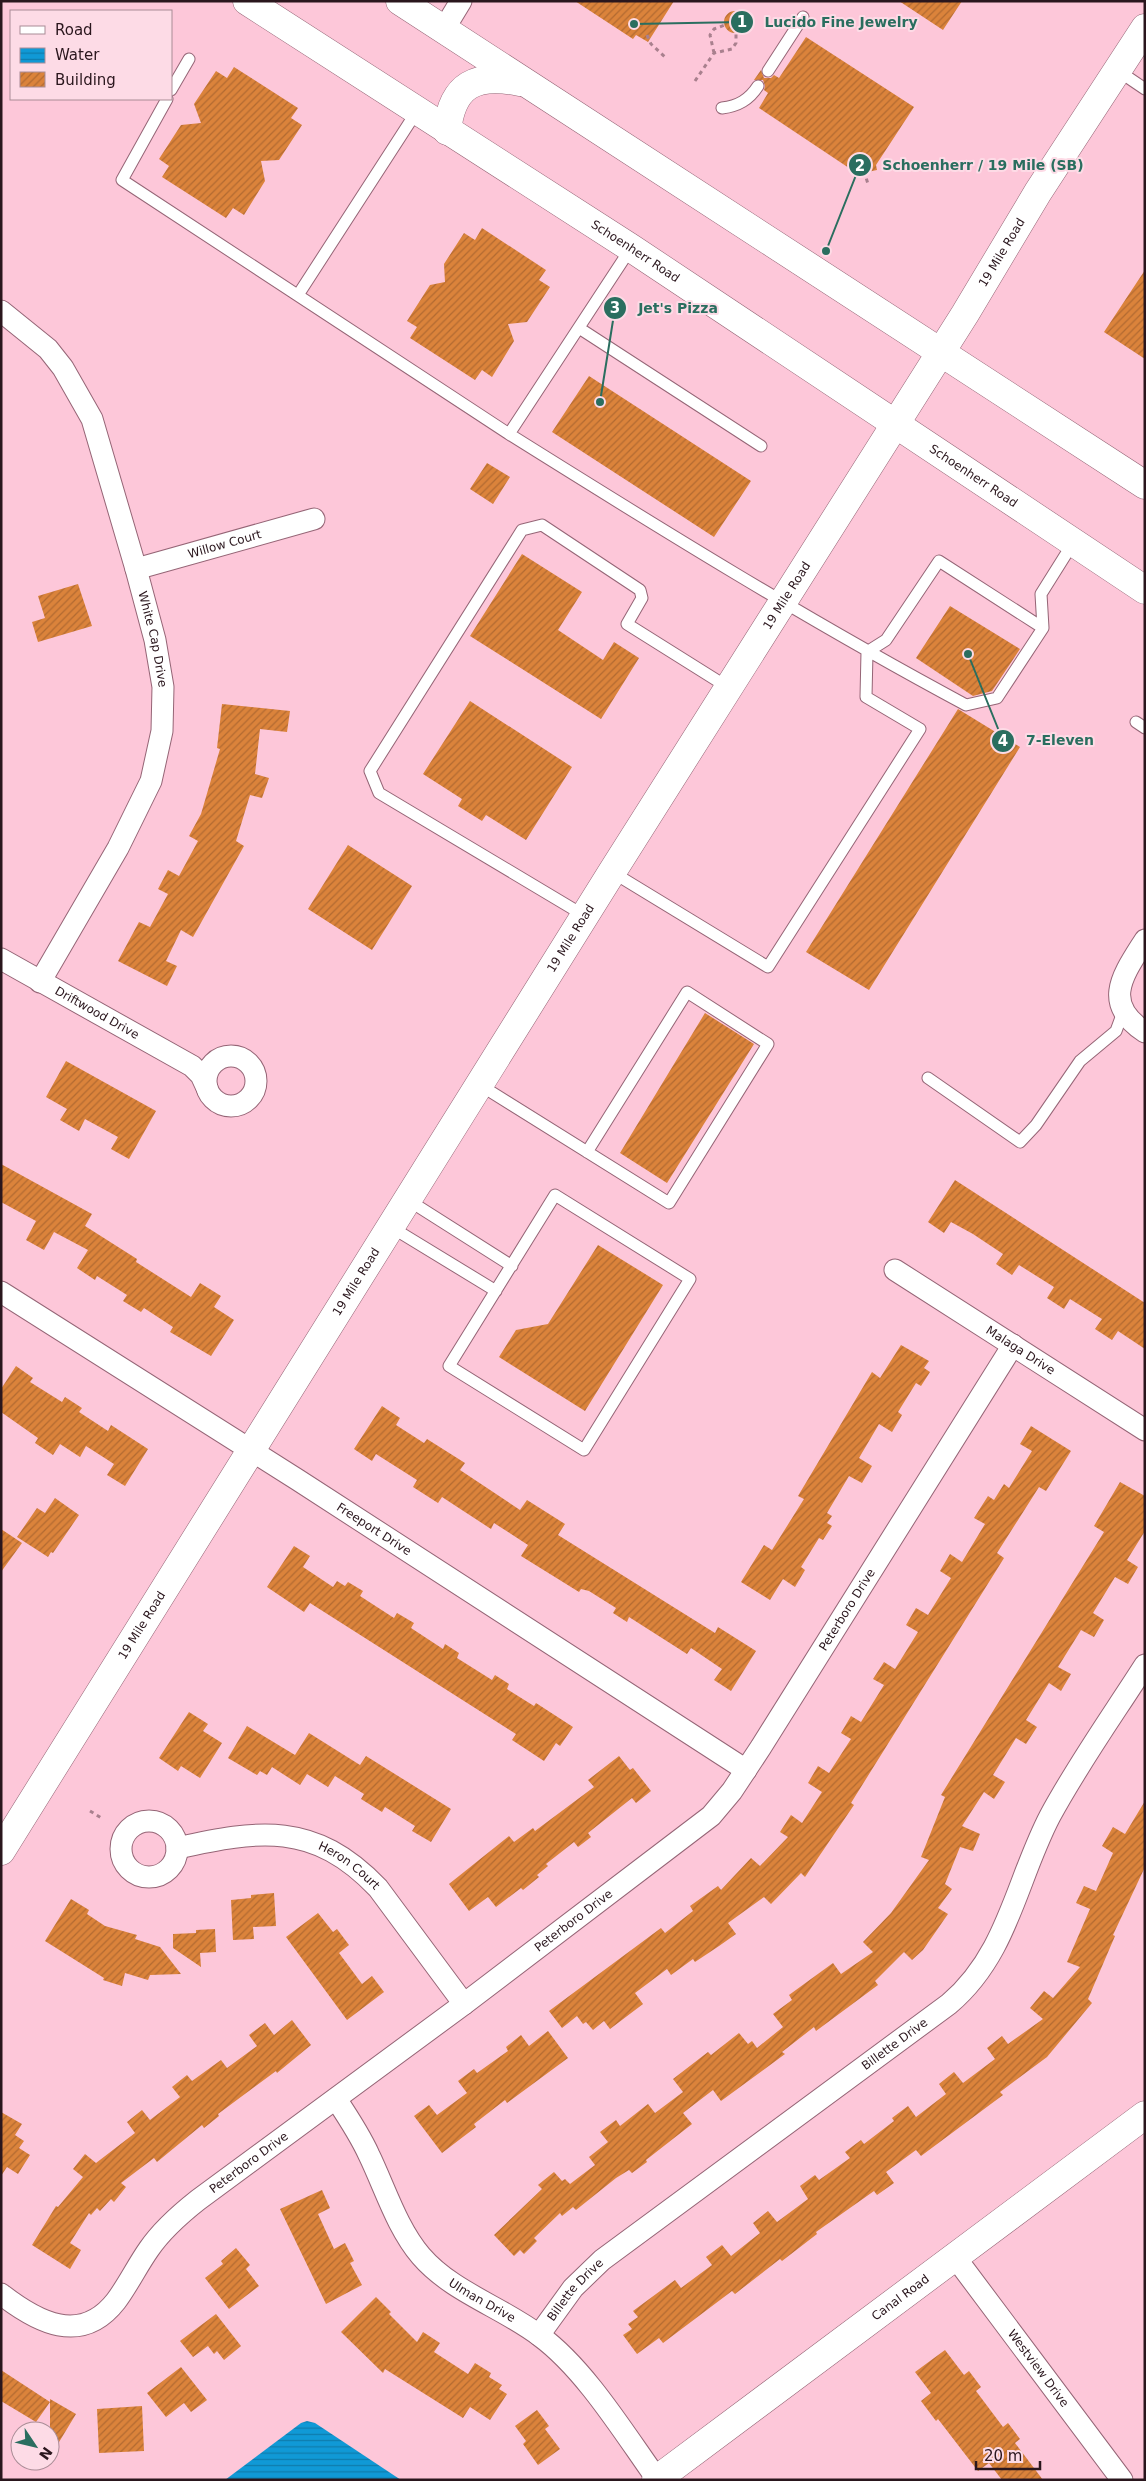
<svg xmlns="http://www.w3.org/2000/svg" width="1146" height="2481" font-family="'DejaVu Sans',sans-serif">
	<defs>
		<pattern id="water-rules" width="6" height="5" patternUnits="userSpaceOnUse" patternTransform="scale(1.25)"><rect width="6" height="5" fill="#1099d6"/><path d="M0 2.5h6" fill="none" stroke="#0f7cad"/></pattern>
		<pattern id="building-hatch" width="6" height="6" patternUnits="userSpaceOnUse" patternTransform="scale(1.25)"><rect width="6" height="6" fill="#db833b"/><path d="M-1 1l2-2M0 6l6-6M5 7l2-2" fill="none" stroke="#b26a31"/></pattern>
	</defs>
	<rect width="100%" height="100%" fill="#fdc7d9"/>
	<!-- water -->
	<path fill="url(#water-rules)" d="M307,2421l8,2 86,57h-176l76,-57z"/>
	<!-- building -->
	<path fill="url(#building-hatch)" d="M575,1h99l-26,41 -12,-7 -3,4z
		M899,1h63l-19,29z
		M724 22a11 11 0 1 1 22 0a11 11 0 1 1-22 0Z
		M806,37l108,70 -38,58 1,5 -24,5 -1,-5 -93,-62 9,-15 -4,-3 1,-4 -2,-6h-9l7,-10 3,8h7l3,-3 5,3z
		M234,67l64,41 -7,10 11,7 -23,35 -18,1 4,20 -21,34 -11,-7 -7,10 -64,-41 7,-11 -10,-7 22,-34 20,-2 -7,-19 22,-33 11,7z
		M482,228l64,42 -7,10 11,7 -23,35 -19,2 6,17 -22,36 -10,-7 -7,10 -65,-42 7,-11 -10,-6 23,-36 15,-3 -1,-18 20,-31 11,7z
		M1145,270v89l-41,-27z
		M589,376l162,105 -37,56 -162,-105z
		M487,463l23,14 -17,27 -23,-15z
		M522,554l60,38 -24,38 45,30 11,-18 25,16 -38,61 -131,-83z
		M78,584l14,42 -54,16 -6,-20 13,-4 -7,-22z
		M950,606l70,43 -28,42 -19,5 -57,-38z
		M470,701l102,66 -46,73 -40,-25 -4,6 -24,-15 4,-7 -39,-25z
		M222,704l68,7 -3,21 -27,-3 -5,45 14,4 -7,20 -12,-3 -14,46 8,5 -51,91 -12,-7 -15,31 11,5 -10,20 -49,-25 21,-39 11,5 18,-33 -10,-5 10,-19 11,6 19,-35 -9,-5 12,-22 19,-65 -3,-1z
		M958,709l62,38 -151,243 -63,-38z
		M348,845l64,41 -40,64 -64,-41z
		M705,1013l49,31 -87,139 -47,-30z
		M66,1061l90,50 -27,48 -18,-10 7,-12 -33,-18 -6,12 -19,-11 7,-11 -21,-12z
		M1,1164l91,50 -7,12 52,33 -1,3 55,35 9,-14 21,13 -7,11 20,13 -23,36 -41,-24 3,-5 -29,-19 -3,4 -18,-11 4,-6 -30,-19 -2,4 -18,-12 11,-18 -34,-18 -10,18 -18,-10 10,-19 -35,-19z
		M955,1180l190,123v46l-27,-18 -6,9 -17,-11 7,-10 -32,-20 -6,10 -17,-11 7,-11 -35,-22 -7,10 -16,-11 7,-10 -30,-20 -22,-12 -7,11 -16,-11z
		M598,1245l65,40 -78,126 -86,-54 17,-27 32,-6z
		M901,1345l28,16 -5,7 6,4 -9,14 -5,-3 -18,29 4,3 -10,17 -13,-8 -20,34 13,8 -10,17 -13,-7 -22,37 5,3 -5,7 5,3 -9,14 -4,-2 -18,29 4,3 -10,17 -12,-8 -13,21 -29,-18 23,-37 8,5 32,-51 -6,-3 74,-124 8,6z
		M16,1366l17,12 -3,4 32,20 3,-5 17,11 -3,4 29,19 3,-6 37,24 -23,37 -18,-11 7,-11 -28,-18 -6,11 -20,-13 -7,11 -18,-12 3,-5 -37,-26v-23z
		M382,1406l18,12 -4,7 28,18 3,-4 38,24 -5,7 60,40 7,-10 38,24 -7,11 157,98 3,-6 38,24 -25,40 -17,-11 8,-11 -31,-21 -4,6 -58,-37 -2,5 -14,-9 3,-5 -27,-17 -8,-2 -2,3 -58,-36 7,-11 -34,-22 -3,6 -49,-32 -4,6 -25,-16 4,-7 -41,-26 -4,7 -18,-12z
		M1031,1426l40,25 -25,40 -7,-4 -42,66 7,5 -153,245 3,2 -49,72 -4,-4 -30,31 -7,-7 -36,26 8,11 -17,12 -24,16 -2,-3 -22,16 -4,-6 -32,24 8,11 -33,25 -6,-8 -11,9 -7,-8 -3,2 -6,-8 -15,12 -13,-17 112,-83 4,5 28,-22 -3,-5 28,-20 3,4 30,-32 9,8 28,-29 -8,-5 11,-17 11,8 20,-31 -14,-9 10,-17 11,7 22,-34 -10,-6 10,-17 10,6 23,-37 -11,-6 11,-17 11,7 23,-37 -12,-7 10,-17 12,7 23,-37 -11,-7 10,-17 12,8 23,-38 -11,-6 14,-22 6,4 10,-16 5,4 23,-37 -12,-7z
		M1120,1482l25,14v35l-18,29 11,7 -10,17 -13,-7 -22,36 11,7 -10,17 -13,-7 -23,37 13,7 -10,17 -12,-8 -23,37 11,7 -11,17 -10,-6 -23,37 12,7 -11,17 -10,-7 -22,34 18,8 -7,17 -13,-4 -15,37 7,5 -14,19 10,6 -25,36 -11,10 -8,-8 -29,29 3,4 -62,46 -2,-4 -32,25 3,2 -64,47 -8,-11 -30,23 9,11 -46,36 1,2 -15,11 -3,-3 -13,8 -40,32 -3,-3 -11,9 -2,-3 -26,25 3,3 -13,13 -4,-4 -6,6 -20,-21 48,-46 -4,-4 16,-13 8,9 3,-2 5,5 25,-19 -6,-8 19,-15 -8,-10 16,-12 4,6 28,-22 7,9 28,-21 -10,-13 35,-27 3,3 28,-22 9,11 4,-3 5,7 26,-21 -10,-13 19,-14 -3,-5 44,-32 8,11 32,-22 -10,-10 28,-29 38,-53 -8,-3 24,-60 -4,-2 163,-263 -10,-6z
		M55,1498l24,17 -26,38 -2,-1 -3,5 -31,-20 20,-29 8,5z
		M1,1529l21,14 -21,29z
		M294,1546l16,10 -7,11 30,20 4,-6 8,5 3,-4 15,9 -3,5 34,22 3,-5 17,10 -3,5 32,21 2,-5 14,9 -2,5 35,22 3,-5 14,9 -2,5 27,17 2,-3 37,24 -13,19 -4,-3 -12,18 -32,-21 4,-6 -206,-131 -6,9 -37,-25z
		M189,1712l19,12 -5,7 19,12 -22,35 -19,-12 -3,5 -19,-13z
		M247,1726l48,29 14,-22 51,32 6,-9 85,53 -20,33 -19,-11 3,-5 -30,-19 -3,5 -21,-13 3,-5 -29,-18 -7,11 -21,-13 -7,11 -28,-18 -5,8 -7,-4 -3,4 -29,-17z
		M619,1756l11,14 3,-2 18,23 -15,12 -4,-5 -44,35 3,4 -13,10 -4,-5 -28,22 2,2 -11,9 2,2 -16,13 -2,-2 -25,19 -8,-10 -19,14 -20,-27 60,-48 5,6 19,-14 2,3 59,-44 -6,-7z
		M1145,1801v66l-32,68 2,1 -27,63 4,4 -45,54 -47,35 3,3 -82,61 -5,-6 -30,22 8,11 -17,12 -3,-4 -58,41 1,2 -35,27 -2,-2 -45,35 -3,-3 -69,52 -4,-5 -22,16 -14,-19 9,-6 -4,-5 10,-7 -5,-6 42,-31 6,8 31,-23 -6,-8 16,-12 9,11 29,-23 -7,-10 15,-12 9,11 31,-23 -8,-13 15,-11 4,5 31,-22 -5,-6 16,-12 3,4 30,-23 -2,-3 16,-12 8,11 30,-23 -7,-10 15,-12 9,11 32,-24 -8,-11 15,-12 6,8 35,-25 -13,-11 14,-17 9,7 27,-31 -13,-5 23,-53 -14,-6 8,-17 12,5 17,-38 -11,-7 11,-19 12,7z
		M274,1893l2,33 -23,1 1,12 -21,1 -2,-40 20,-2v-3z
		M71,1899l18,11 -2,4 18,12 32,9 -2,4 25,8 21,27 -31,1 -2,5 -23,-7 -3,13 -19,-6 1,-2 -59,-37z
		M318,1913l15,19 4,-3 12,16 -10,8 23,31 10,-8 12,16 -37,28 -61,-83z
		M215,1929l1,23 -16,1 1,14 -28,-19v-14l23,-1v-3z
		M292,2020l19,25 -34,28 -1,-2 -58,43 1,2 -15,12 -2,-3 -45,37 -3,-4 -33,25 5,4 -12,15 -3,-3 -11,12 -3,-3 -6,7 -2,-2 -19,30 11,7 -11,19 -38,-24 24,-39 2,1 25,-30 -10,-8 12,-15 11,9 39,-30 -8,-11 15,-12 8,10 30,-23 -8,-10 15,-12 5,6 29,-21 6,8 30,-22 -8,-11 16,-12 9,12z
		M548,2031l20,27 -61,45 -2,-3 -31,24 2,3 -34,26 -28,-37 15,-11 8,10 30,-22 -9,-12 16,-12 3,4 31,-22 -2,-4 15,-12 8,11z
		M1,2112l21,12 -7,11 9,6 -5,7 11,7 -12,19 -11,-7 -6,9z
		M322,2190l8,18 -12,6 16,35 11,-6 9,18 -4,2 12,22 -36,19 -46,-95z
		M236,2248l14,17 -4,4 13,17 -30,23 -24,-31 18,-14 -2,-3z
		M376,2297l15,15 -2,2 28,28 6,-10 17,11 -6,9 34,22 7,-11 16,10 -2,4 13,8 -3,4 8,5 -17,26 -20,-13 -7,11 -78,-49 -2,4 -42,-41z
		M216,2314l25,32 -17,14 -7,-9 -3,3 -6,-8 -15,11 -13,-16z
		M945,2350l19,25 5,-4 12,16 -5,4 27,36 5,-4 12,16 -5,4 28,37h-41l-13,-17 -11,8 -40,-52 -2,2 -15,-20 10,-8 -16,-21z
		M181,2367l26,33 -16,12 -7,-9 -18,14 -19,-24z
		M1,2370l49,32 -14,20 -35,-21z
		M50,2399l26,15 -26,43z
		M142,2406l2,45 -45,2 -2,-44z
		M537,2410l12,16 -4,3 15,20 -22,16 -15,-21 3,-3 -11,-15z"/>
	<g fill="none" stroke-linecap="round" stroke-linejoin="round">
		<defs>
			<path id="lane" d="M1117,70l28,19
				M768,71l35,-54
				M171,90l18,-31
				M167,99l-45,81 387,254 122,-186
				M722,108c16,-2 27,-8 36,-22
				M298,295l119,-184
				M579,328l182,118
				M509,434c150,94 300,187 457,271l31,-7 46,-70 -2,-34 32,-51
				M1136,722l9,6
				M612,872l156,95 152,-238 -54,-32 1,-45 19,-12 53,-79 104,67
				M585,916l-206,-123 -9,-22 152,-241 20,-5 98,65 2,8 -15,26 102,64
				M928,1078l92,64 16,-17 44,-64 36,-30 7,-19
				M480,1085l189,118 99,-159 -81,-52 -100,160
				M555,1195l135,84 -106,171 -135,-84z
				M408,1200l104,66
				M391,1227l105,64"/>
			<g id="street">
				<path d="M444,29l17,-28"/>
				<path id="s1" d="M1,311l47,38 15,19 29,51 44,150 19,71 8,47 -1,44 -11,50 -33,67 -78,134"/>
				<path id="s2" d="M136,569l178,-50"/>
				<path d="M1145,940c-22,35 -44,63 0,92"/>
				<path id="s3" d="M1,959l191,107 9,9 6,13"/>
				<circle cx="231" cy="1081" r="25"/>
				<path id="s4" d="M895,1270l250,160"/>
				<path id="s5" d="M1,1292l297,188 448,290"/>
				<circle cx="149" cy="1849" r="28"/>
				<path id="s6" d="M177,1848c82,-18 137,-27 201,40l86,116"/>
				<path id="s7" d="M336,2099c12,18 24,36 33,56 16,33 28,73 52,101 31,36 81,51 119,80 45,33 84,97 117,143"/>
				<path id="s8" d="M955,2257l167,223"/>
				<path id="s9" d="M1,2294c36,28 80,52 115,7 12,-16 21,-35 33,-52 13,-19 30,-34 49,-49l266,-196 247,-188 21,-25 29,-44 252,-402"/>
				<path id="s10" d="M539,2335l34,-47 29,-28 347,-256c59,-50 67,-123 101,-188 28,-52 63,-101 95,-151"/>
			</g>
			<g id="secondary">
				<path id="s11" d="M247,1l384,247 514,342"/>
				<path d="M400,1l745,484"/>
				<path d="M447,131c5,-47 29,-58 73,-49"/>
				<path id="s12" d="M1,1851l611,-979 353,-558 73,-122 107,-164"/>
				<path id="s13" d="M656,2480l489,-365"/>
			</g>
		</defs>
		<!-- lane casing -->
		<use href="#lane" stroke="#956576" stroke-width="13"/>
		<!-- street casing -->
		<use href="#street" stroke="#956576" stroke-width="23"/>
		<!-- secondary casing -->
		<use href="#secondary" stroke="#956576" stroke-width="29"/>
		<!-- path -->
		<path stroke="#a9808e" stroke-width="3" stroke-dasharray="4 4" stroke-linecap="butt" d="M647,35l4,9 14,13
			M714,53l-4,-18 4,-6 11,-4
			M695,81l19,-28 18,-4 4,-6v-10
			M864,171l4,13
			M90,1811l13,8"/>
		<!-- lane -->
		<use href="#lane" stroke="#fff" stroke-width="11"/>
		<!-- street -->
		<use href="#street" stroke="#fff" stroke-width="21"/>
		<!-- secondary -->
		<use href="#secondary" stroke="#fff" stroke-width="28"/>
	</g>
	<g text-anchor="middle" dominant-baseline="central" stroke-width="4" stroke-linejoin="round" paint-order="stroke">
		<!-- street labels -->
		<g font-size="12" fill="#2a161d" stroke="#fddbe6">
			<text stroke="none"><textPath href="#s11" startOffset="462">Schoenherr Road</textPath></text>
			<text stroke="none"><textPath href="#s12" startOffset="1886">19 Mile Road</textPath></text>
			<text stroke="none"><textPath href="#s11" startOffset="868">Schoenherr Road</textPath></text>
			<text stroke="none"><textPath href="#s2" startOffset="92">Willow Court</textPath></text>
			<text stroke="none"><textPath href="#s12" startOffset="1481">19 Mile Road</textPath></text>
			<text stroke="none"><textPath href="#s1" startOffset="372">White Cap Drive</textPath></text>
			<text stroke="none"><textPath href="#s12" startOffset="1076">19 Mile Road</textPath></text>
			<text stroke="none"><textPath href="#s3" startOffset="110">Driftwood Drive</textPath></text>
			<text stroke="none"><textPath href="#s12" startOffset="671">19 Mile Road</textPath></text>
			<text stroke="none"><textPath href="#s4" startOffset="149">Malaga Drive</textPath></text>
			<text stroke="none"><textPath href="#s5" startOffset="442">Freeport Drive</textPath></text>
			<text stroke="none"><textPath href="#s9" startOffset="1151">Peterboro Drive</textPath></text>
			<text stroke="none"><textPath href="#s12" startOffset="266">19 Mile Road</textPath></text>
			<text stroke="none"><textPath href="#s6" startOffset="181">Heron Court</textPath></text>
			<text stroke="none"><textPath href="#s9" startOffset="731">Peterboro Drive</textPath></text>
			<text stroke="none"><textPath href="#s10" startOffset="462">Billette Drive</textPath></text>
			<text stroke="none"><textPath href="#s9" startOffset="326">Peterboro Drive</textPath></text>
			<text stroke="none"><textPath href="#s10" startOffset="58">Billette Drive</textPath></text>
			<text stroke="none"><textPath href="#s13" startOffset="305">Canal Road</textPath></text>
			<text stroke="none"><textPath href="#s7" startOffset="255">Ulman Drive</textPath></text>
			<text stroke="none"><textPath href="#s8" startOffset="139">Westview Drive</textPath></text>
		</g>
	</g>
	<!-- callouts -->
	<path fill="none" stroke="#2a6e5f" stroke-width="2" d="M634 24L742 22M826 251L860 165M600 402L615 308M968 654L1003 741"/>
	<g fill="#2a6e5f" stroke="#fddbe6" stroke-width="2">
		<circle cx="634" cy="24" r="5"/>
		<circle cx="826" cy="251" r="5"/>
		<circle cx="600" cy="402" r="5"/>
		<circle cx="968" cy="654" r="5"/>
		<circle cx="742" cy="22" r="12"/>
		<circle cx="860" cy="165" r="12"/>
		<circle cx="615" cy="308" r="12"/>
		<circle cx="1003" cy="741" r="12"/>
	</g>
	<g font-size="15" text-anchor="middle" font-weight="bold" fill="#fff">
		<text x="742" y="27">1</text>
		<text x="860" y="171">2</text>
		<text x="615" y="313">3</text>
		<text x="1003" y="746">4</text>
	</g>
	<g font-size="14" text-anchor="middle" font-weight="bold" fill="#2a6e5f" stroke="#fddbe6" stroke-width="4" stroke-linejoin="round" paint-order="stroke">
		<text x="841" y="27">Lucido Fine Jewelry</text>
		<text x="983" y="170">Schoenherr / 19 Mile (SB)</text>
		<text x="678" y="313">Jet's Pizza</text>
		<text x="1060" y="745">7-Eleven</text>
	</g>
	<!-- border -->
	<rect width="1146" height="2481" fill="none" stroke="#2a161d" stroke-width="5"/>
	<!-- legend -->
	<rect x="10" y="10" width="162" height="90" fill="#fddbe6" stroke="#a98c96"/>
	<rect x="20" y="26" width="25" height="8" fill="#ffffff" stroke="#a98c96"/>
	<text x="55" y="35" font-size="15" fill="#2a161d">Road</text>
	<rect x="20" y="48" width="25" height="15" fill="url(#water-rules)" stroke="#a98c96"/>
	<text x="55" y="60" font-size="15" fill="#2a161d">Water</text>
	<rect x="20" y="72" width="25" height="15" fill="url(#building-hatch)" stroke="#a98c96"/>
	<text x="55" y="85" font-size="15" fill="#2a161d">Building</text>
	<!-- north arrow -->
	<g transform="translate(35 2446) rotate(125)"><circle r="24" fill="#fddbe6" stroke="#a98c96"/>
	<path d="M0-4L9 19L0 12L-9 19Z" fill="#2a6e5f"/>
	<text y="-8" font-size="14" font-weight="bold" text-anchor="middle" fill="#2a161d">N</text>
	</g>
	<!-- scale -->
	<path d="M976 2461v8h64v-8" fill="none" stroke="#2a161d" stroke-width="2.5"/>
	<text x="984" y="2461" font-size="15" fill="#2a161d" stroke="#fddbe6" stroke-width="4" paint-order="stroke">20 m</text>
</svg>
